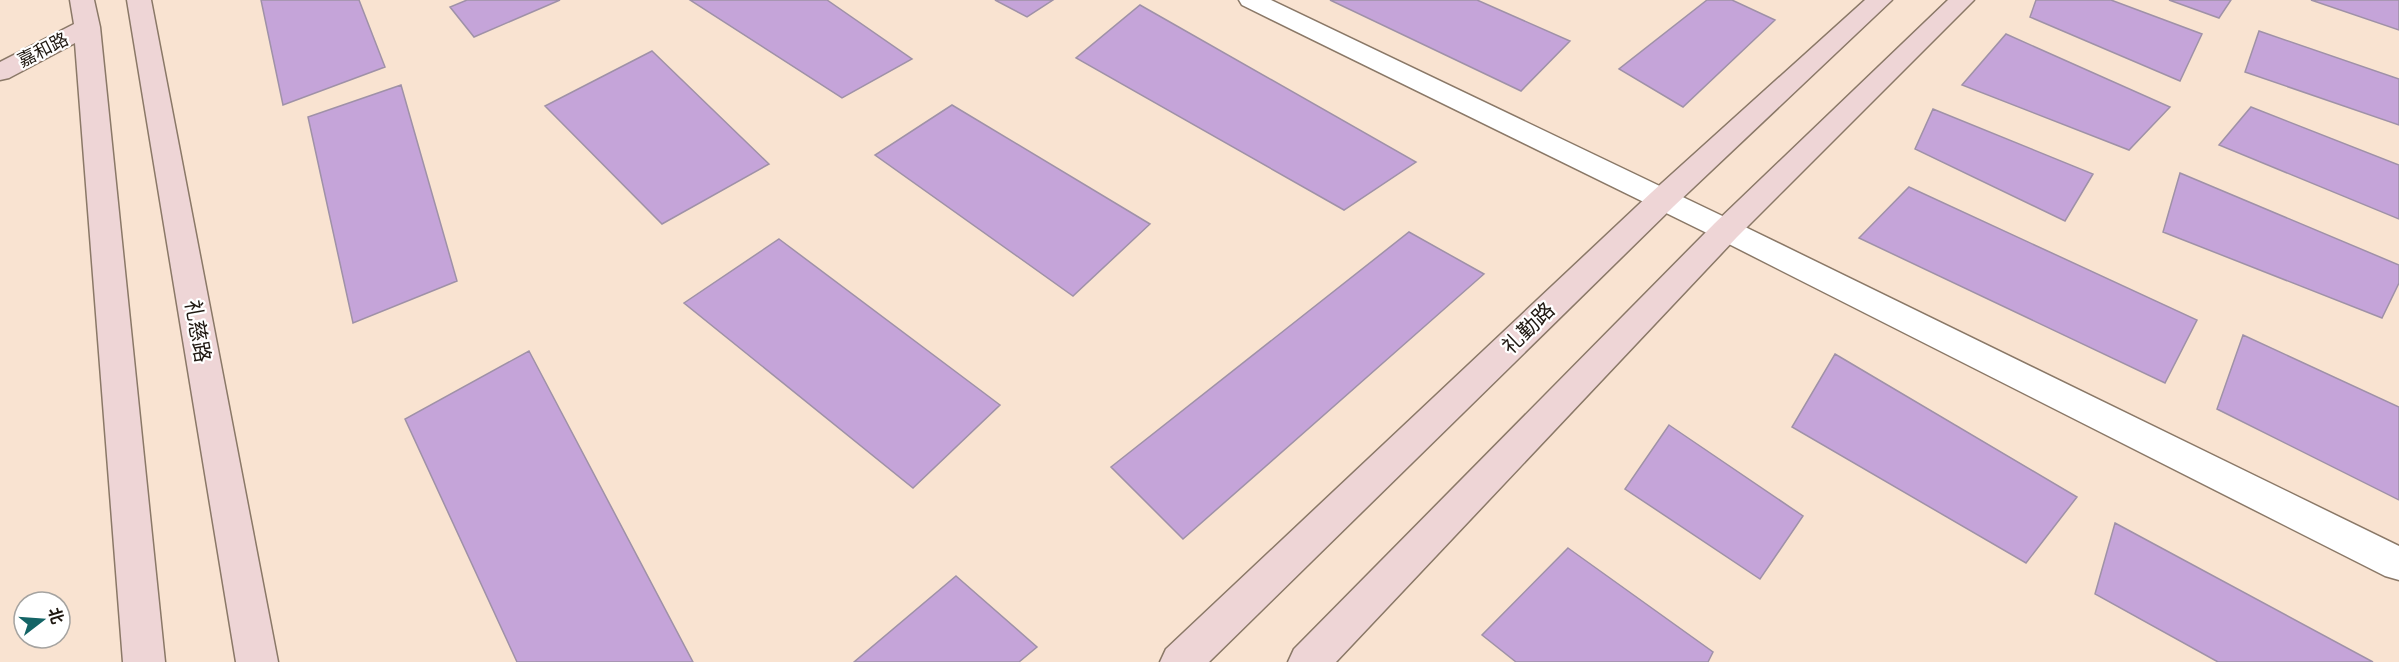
<svg xmlns="http://www.w3.org/2000/svg" width="2399" height="662" font-family="Figtree,'Noto Sans SC',sans-serif">
	<rect width="100%" height="100%" fill="#f9e3d1"/>
	<!-- building -->
	<path fill="#c5a4d9" stroke="#9f91a7" stroke-width="1.5" d="M261,0h98l26,67 -102,38z
		M467,0h93l-86,37 -24,-30z
		M690,0h137l85,59 -70,39z
		M995,0h58l-26,17z
		M1330,0h147l93,41 -49,50z
		M1707,0h25l43,20 -92,87 -64,-38z
		M2036,0h75l91,34 -22,47 -150,-64z
		M2169,0h62l-12,18z
		M2311,0h88v30z
		M1140,5l276,157 -72,48 -268,-152z
		M2259,31l140,48v46l-154,-53z
		M2006,34l164,73 -41,43 -167,-65z
		M652,51l117,113 -107,60 -117,-118z
		M401,85l56,196 -104,42 -45,-206z
		M952,105l198,119 -77,72 -198,-141z
		M2251,107l148,58v54l-180,-74z
		M1933,109l160,65 -28,47 -150,-72z
		M2180,173l219,92v18l-17,35 -219,-86z
		M1909,187l288,133 -32,63 -306,-145z
		M1409,232l75,42 -301,265 -72,-72z
		M779,239l221,166 -87,83 -229,-185z
		M2243,335l156,72v93l-182,-91z
		M529,351l164,311h-176l-112,-243z
		M1835,354l242,143 -51,66 -234,-136z
		M1669,425l134,91 -43,63 -135,-90z
		M2115,523l258,139h-155l-123,-68z
		M1568,548l145,104 -5,10h-192l-34,-27z
		M956,576l81,71 -18,15h-165z"/>
	<g fill="none" stroke-linecap="round" stroke-linejoin="round">
		<defs>
			<path id="street" d="M1239,0h32l466,223 662,323v34l-14,-4 -670,-339 -473,-232z"/>
			<path id="secondary" d="M70,0h24l6,27 65,635h-42l-48,-619 -66,35 -9,2v-18l74,-38z
				M127,0h24l127,662h-42z
				M1865,0h27l-218,206 -465,456h-49l6,-13 486,-457z
				M1948,0h26l-237,237 -401,425h-48l6,-13 421,-426z"/>
		</defs>
		<!-- street casing -->
		<use href="#street" stroke="#8a7867" stroke-width="3"/>
		<!-- secondary casing -->
		<use href="#secondary" stroke="#8a7867" stroke-width="3"/>
		<!-- street -->
		<use href="#street" fill="#fff" fill-rule="evenodd"/>
		<!-- secondary -->
		<use href="#secondary" fill="#eed5d6" fill-rule="evenodd"/>
	</g>
	<g text-anchor="middle" dominant-baseline="central" stroke-width="4.5" stroke-linejoin="round" paint-order="stroke">
		<!-- far-street labels -->
		<g font-size="18" fill="#1f1811" stroke="#fff">
			<text transform="translate(43 50) rotate(-27)">嘉和路</text>
		</g>
		<!-- street labels -->
		<g font-size="21" fill="#1f1811" stroke="#fff">
			<text transform="translate(1528 328) rotate(-44)">礼勤路</text>
			<text transform="translate(198 331) rotate(80)">礼慈路</text>
		</g>
	</g>
	<!-- north arrow -->
	<g transform="translate(42 620) rotate(73)"><circle r="28" fill="#ffffff" stroke="#a5a3a0" stroke-width="1.5"/>
	<path d="M0-4.5L10 22L0 15L-10 22Z" fill="#146466"/>
	<text y="-9" font-size="16" font-weight="bold" text-anchor="middle" fill="#1f1811">北</text>
	</g>
</svg>
